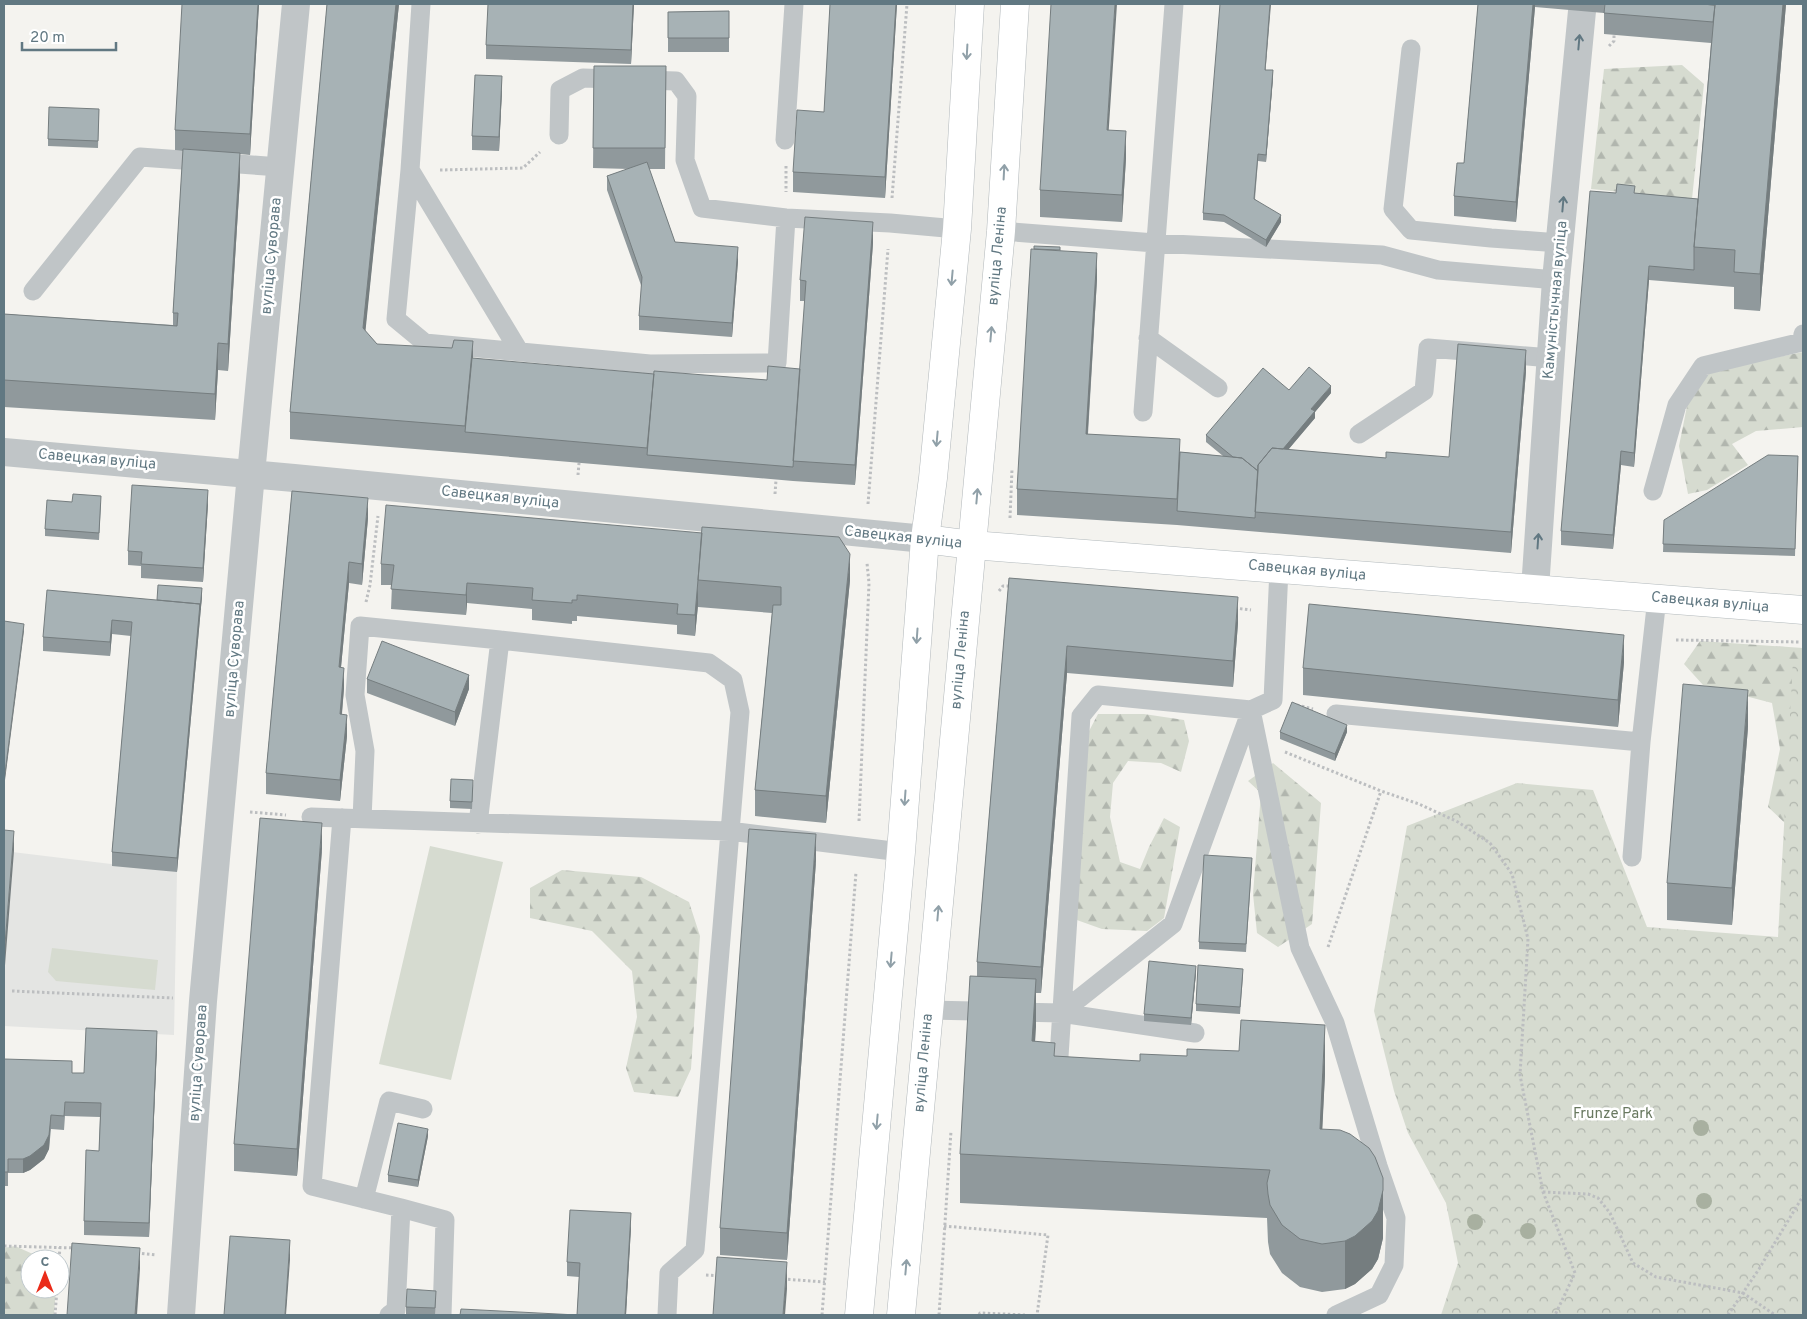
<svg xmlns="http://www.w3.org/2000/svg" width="1807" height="1319" font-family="Overpass,sans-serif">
	<defs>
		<pattern id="forest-firs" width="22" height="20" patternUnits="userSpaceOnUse" patternTransform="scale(1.25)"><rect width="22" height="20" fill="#d6dbd0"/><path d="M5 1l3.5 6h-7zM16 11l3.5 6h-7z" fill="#b1b6ae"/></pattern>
		<pattern id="park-crowns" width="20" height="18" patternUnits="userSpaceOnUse" patternTransform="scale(1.25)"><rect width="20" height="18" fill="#d6dbd0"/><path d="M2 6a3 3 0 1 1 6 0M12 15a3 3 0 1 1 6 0" fill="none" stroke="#b1b6ae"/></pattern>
	</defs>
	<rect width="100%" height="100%" fill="#f4f3ef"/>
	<!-- built -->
	<path fill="#e4e5e3" d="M4,851l173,21 -3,163 -170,-9z"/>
	<!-- green -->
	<path fill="#d6dbd0" d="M430,846l73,16 -52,218 -72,-16z
		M52,948l106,12 -3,30 -99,-9 -8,-9z"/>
	<!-- forest -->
	<path fill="url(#forest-firs)" d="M1682,65l22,19 -12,115 -101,-10 13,-120z
		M1803,352v75l-47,4 -24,13 16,21 -41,25 -19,4 -9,-48 9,-45 22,-30z
		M1700,641l103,7v192l-35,-33 12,-58 -8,-46 -69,-18 -19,-21z
		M1098,714h46l40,6 5,21 -8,31 -20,-9 -33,-2 -15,22 -3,34 10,45 20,7 9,-22 15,-29 16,9 -16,91 -17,13 -45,-2 -28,-10 14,-186z
		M1273,763l48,40 -9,121 -34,23 -21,-14 -4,-39 8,-101 -13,-12z
		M562,870l79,7 48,25 11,34 -9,133 -13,28 -44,-5 -8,-24 11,-51 -5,-46 -40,-40 -62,-13v-30z
		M15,1246l29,13h-14v30h26l-2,26h-50v-67z"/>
	<!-- park -->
	<path fill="url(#park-crowns)" d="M1793,660l10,1v654h-362l17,-52 -12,-60 -38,-70 -14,-42 -20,-80 33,-185 110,-43 76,7 54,137 131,10z"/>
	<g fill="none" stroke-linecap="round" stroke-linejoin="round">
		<defs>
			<path id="secondary" d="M925,539l47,6 831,65"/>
			<path id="primary" d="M859,1315l42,-463 24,-313 8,-61 24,-249 13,-225
				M901,1315l100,-1084 14,-227"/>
		</defs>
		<!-- secondary casing -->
		<use href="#secondary" stroke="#b2b9bc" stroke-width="29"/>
		<!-- primary casing -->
		<use href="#primary" stroke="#b1b7ba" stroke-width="29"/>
		<!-- path -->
		<path stroke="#bcbec0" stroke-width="3" stroke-dasharray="2.5 2.5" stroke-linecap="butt" d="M1609,46l5,-5v-7
			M786,166v26
			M440,170l83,-2 17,-16
			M892,198l15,-194
			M578,475l1,-12
			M775,494l1,-14
			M868,504l20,-255
			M1010,518l2,-49
			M999,591l4,-5h9
			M366,602l4,-17 8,-69
			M1235,608l16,2
			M1676,640l124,2
			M1297,705l16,4
			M1285,752l96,39 38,13 39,18 32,21 22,31 16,65 -8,136 23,117 32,81 -20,42
			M250,812l36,3
			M859,821l10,-238 -2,-20
			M1328,947l53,-156
			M12,991l161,7
			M1543,1192l45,2 10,4 12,15 23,50 23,14 87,16 32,22
			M944,1226l104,9 -11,80
			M4,1246l72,2
			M137,1253l19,2
			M59,1259l1,-12
			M706,1275l14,1
			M783,1279l42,3
			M55,1315l2,-26
			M822,1315l34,-443
			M939,1315l12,-184
			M979,1315l1,-2 45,2
			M1728,1315l31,-46 44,-73"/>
		<!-- lane -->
		<path stroke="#c0c5c7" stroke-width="19" d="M421,4l-11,166 -14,149 29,24 225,21 127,-1 9,-145
			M1411,49l-18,160 18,21 80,8 69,5
			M559,135l1,-45 23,-12 93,3 11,15 -2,64 17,48 84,10 104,5 67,6
			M785,140l9,-136
			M410,170l109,181
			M1001,231l154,12 227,12 56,15 118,10
			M33,291l107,-134 140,10
			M1148,338l70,50
			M1143,412l31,-408
			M1359,434l65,-43 4,-43 123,10
			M1653,491l24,-86 26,-39 99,-24 1,-8
			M1279,569l-6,131 -22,10 49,238 35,75 43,143 18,52 -2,47 -15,30 -43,20
			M1336,714l305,28 16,-144
			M311,817l418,14 172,21
			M342,818l-30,368 89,22 -5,102 -7,5
			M362,819l3,-68 -10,-56 5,-69 140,14 209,23 24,17 7,32 -45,538 -26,23 -2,42
			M478,824l22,-184
			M1632,857l9,-115
			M929,1010l132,3 134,20
			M1061,1013l112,-89 78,-214 -153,-15 -17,21 -23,356h10
			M364,1199l25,-98 34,8
			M401,1208l44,12 -3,95"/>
		<!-- street -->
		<path stroke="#c0c5c7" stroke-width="28" d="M4,452l290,26 631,61
			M1535,589l21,-309 26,-269
			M181,1315l22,-314 48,-527 45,-470"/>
		<!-- secondary -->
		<use href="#secondary" stroke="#fff" stroke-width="28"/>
		<!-- primary -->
		<use href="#primary" stroke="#fff" stroke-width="28"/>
	</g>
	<!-- trees -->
	<g fill="#a8b0a0">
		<circle cx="1701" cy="1128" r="8"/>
		<circle cx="1704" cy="1201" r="8"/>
		<circle cx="1475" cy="1222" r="8"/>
		<circle cx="1528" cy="1231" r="8"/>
	</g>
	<!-- wall -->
	<path fill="#90999c" d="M259,4l-9,151 -10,-1v25l-12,192 -10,-1 -3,50 -211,-13v-93l169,11v-12l10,-162 -8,-1v-20z
		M327,4h72l-34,327 12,13 96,15 181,15 113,6 33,-11 5,-68h-5v-21l73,-37 -18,242 -62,-4 -328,-28 -175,-14v-27z
		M634,4l-3,60 -145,-5v-14z
		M897,4l-12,194 -92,-6v-20l31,-60z
		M1478,4h308l-26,307 -26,-2v-22l-85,-7 -15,187 -13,-2 -8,84 -52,-4v-14l55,-338h19l63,6 13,-156 -107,-9v-21l-69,-6 -19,215 -62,-6v-20l10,-33z
		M729,11v41h-61v-40z
		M594,66h72l-1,103h-16l26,73 63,19 -6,76 -93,-7v-14l3,-28 -35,-98v-14l22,-7 -36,-1z
		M1265,70l8,8 -7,84 -8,-1 -3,38 26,23 -15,25 -42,-25 -21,-2v-7z
		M502,90l-3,61 -27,-1v-14z
		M99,109l-1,39 -50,-2v-7z
		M1109,130l17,28 -4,64 -82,-5v-27z
		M1060,250l37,29 -9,155 92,18 43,4 -17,-14v-7l83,-45 42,3 -16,19v6l-27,32 98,8 63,-1 77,-86 -15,182 -334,-28 -160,-10v-26z
		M1798,456l-3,100 -132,-4 1,-32z
		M292,491l76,27 -6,67 -13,-2 -8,84 3,21 -2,26 5,22 -7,65 -74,-7v-21z
		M72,502l29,1 -2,37 -54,-4v-7z
		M208,504l-5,78 -62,-4v-12l-13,-1v-14z
		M381,564l469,16 -24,243 -71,-7v-26l17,-177 -74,-6v-2l-3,31 -18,-2v-9l-100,-9v5h-5v3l-40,-4v-11l-65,-6 -1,12 -75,-6 1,-24h-11z
		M1009,578l229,45 -5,64 -166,-14 -26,320h-5l-1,48 20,15 270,18 -3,55 61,109 -5,21 -6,10 -17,15 -10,5 -23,3 -22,-5 -18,-14 -12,-19 -2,-12 -1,-24 -307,-15v-49l17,-178v-14z
		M202,596l-25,276 -65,-6v-14l19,-216 -19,-2 -2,22 -67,-5v-14z
		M1624,662l-6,65 -315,-32v-27z
		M367,679l102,10 -14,37 -88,-33z
		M1748,727l-16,198 -65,-5v-37z
		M1280,732h67l-12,29 -55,-22z
		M473,787l-1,22 -22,-1v-7z
		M322,849l-25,327 -63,-5v-27z
		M816,861l-29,399 -67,-5v-27z
		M1252,865l-6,87 -47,-3v-7z
		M1196,973l-5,52 -47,-4v-7z
		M1243,976l-3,38 -44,-3v-7z
		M157,1045l-8,192 -65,-2v-14l15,-70 1,-34 -35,-1 -1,14 -13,-1 -2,20 -5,10 -14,11 -7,3h-15v13h-4v-127l68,14h12z
		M428,1136l-10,51 -30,-5v-7z
		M631,1227l-5,88h-166h117l2,-38 -12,-1v-14z
		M436,1298l-1,17 -29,-1v-7z"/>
	<!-- shaded-wall -->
	<path fill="#757d7f" d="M258,4h1l-9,151v-21z
		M396,4h3l-36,351v-27z
		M633,4h1l-3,60v-14z
		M896,4h1l-12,194v-21z
		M1115,4h2l-10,152v-26z
		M1270,4h1l-6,73v-7z
		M1533,4h2v3l-19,215v-20z
		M1783,4h3l-26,307v-37z
		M1273,70v8l-7,84v-7z
		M502,76v14l-3,61v-14z
		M1126,131v27l-4,64v-27z
		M240,153v26l-12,192v-27z
		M1281,215v7l-15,25v-7z
		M873,222v21l-18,242v-20z
		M738,247v14l-6,76v-14z
		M1097,253v26l-11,181v-26z
		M1649,266v14l-15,187v-14z
		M473,341v27l-8,64v-6z
		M218,343v27l-3,50v-26z
		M1526,350v21l-15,182v-21z
		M1331,386v7l-16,19v6l-57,67v-14z
		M1621,451v14l-8,84v-14z
		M208,490v14l-5,78v-14z
		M368,498v20l-6,67v-21z
		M850,554v26l-24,243v-27z
		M349,562v21l-10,105v-21z
		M467,583v20l-1,12v-20z
		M698,584v21l-3,31v-21z
		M202,588v8l-25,276v-14l23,-254z
		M1238,597v26l-5,64v-26z
		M112,620v14l-2,22v-14z
		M24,624v7l-20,157v-7z
		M1624,635v27l-6,65v-27z
		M1067,646v27l-26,320v-26z
		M344,668v20l-4,46v-20z
		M469,675v14l-14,37v-14z
		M1748,690v37l-16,198v-37z
		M347,715v21l-7,65v-21z
		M1347,725v7l-12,29v-7z
		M322,823v26l-25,327v-27z
		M14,831v20l-10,127v-21z
		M816,834v27l-29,399v-27z
		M1196,966v7l-5,52v-7z
		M1036,979v48l-4,62v-48z
		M1325,1025v49l-5,103v-48z
		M157,1031v14l-8,192v-14z
		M51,1115l-2,34 -5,10 -14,11 -7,3v-14z
		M428,1129v7l-10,51v-7z
		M1383,1190v48l-5,21 -6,10 -17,15 -10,5v-48z
		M631,1213v14l-5,88h-1z
		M290,1240v20l-4,55h-1z
		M140,1248v21l-3,46h-2z
		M787,1262v27l-2,26h-2z"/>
	<!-- building -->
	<path fill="#a7b2b5" stroke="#757d7f" d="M182,4h76l-8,130 -75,-4z
		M327,4h69l-33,324 14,16 75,4 2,-8 19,1 -8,85 -175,-14z
		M488,4h145l-2,46 -145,-5z
		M830,4h66l-11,173 -92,-5 4,-62 27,2z
		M1051,4h64l-8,126 19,1 -4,64 -82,-5z
		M1220,4h50l-5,66h8l-7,85 -8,-1 -4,45 27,16 -15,25 -42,-25 -21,-2z
		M1478,4h55l-17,198 -62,-6 3,-33h7z
		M1605,4h96l14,1 -2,17 -109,-9z
		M1701,4h14l-1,1z
		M1715,4h68l-23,270 -26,-2 1,-22 -41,-3z
		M729,11v27h-61v-26z
		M594,66h72l-1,82h-72z
		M475,75l27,1 -3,61 -27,-1z
		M49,107l50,2 -1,32 -50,-2z
		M183,149l57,4 -12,191 -10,-1 -3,51 -211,-14v-66l173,12 1,-13h-5z
		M647,162l28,80 63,5 -6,76 -93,-7 3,-39 -35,-101z
		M1617,184l18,2 -1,7 64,6 -4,48v23l-45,-4 -15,187 -13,-2 -8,84 -52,-4 29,-340 26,2z
		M805,217l68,5 -18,243 -62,-4 13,-180 -6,-1z
		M1034,246l26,1v3l-26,-1z
		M1031,249l66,4 -11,181 94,5 -3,60 -160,-10z
		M1458,344l68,6 -15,182 -256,-20 3,-47 14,-17 114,10v-6l63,5z
		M472,358l182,16 -7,74 -182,-16z
		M768,366l32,3 -7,98 -146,-12 7,-84 113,9z
		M1309,367l22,19 -20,23 4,2 -32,38 -11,-1 -14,17v6l-16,-13 -9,-1 -27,-22 57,-67 26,22z
		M1180,452l62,6 16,13 -3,47 -78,-7z
		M1768,455l30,1 -3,93 -132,-5 1,-24z
		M132,485l76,5 -5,78 -62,-4 1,-12 -14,-1z
		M292,491l76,7 -6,66 -13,-2 -10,105 5,1 -4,46 7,1 -7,65 -74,-7z
		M73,494l28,2 -2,37 -54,-4 2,-29 25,2z
		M386,505l316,28 -7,82 -18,-1 1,-10 -101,-9v5h-5v3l-40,-3 1,-12 -66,-5 -1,12 -75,-6 3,-24 -13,-1z
		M702,527l137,10 11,17 -24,242 -71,-6 18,-185h8v-18l-83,-7z
		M1009,578l229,19 -5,64 -166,-15 -26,321 -64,-5z
		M158,585l44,3 -2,22v-6l-43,-4z
		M47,590l153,14 -23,254 -65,-6 20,-230 -20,-2 -2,22 -67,-5z
		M1309,604l315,31 -6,65 -315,-32z
		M4,621l20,3 -20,157z
		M382,641l87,34 -14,37 -88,-33z
		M1683,684l65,6 -16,198 -65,-5z
		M1292,702l55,23 -12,29 -55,-22z
		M451,779l22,1 -1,22 -22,-1z
		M260,818l62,5 -25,326 -63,-5z
		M749,829l67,5 -29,399 -67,-5z
		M4,830l10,1 -10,126z
		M1204,855l48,3 -6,86 -47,-2z
		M1149,961l47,5 -5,52 -47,-4z
		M1198,965l45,4 -3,38 -44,-3z
		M970,976l66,3 -4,62 23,2 -1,13 86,5v-7l47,2v-7l52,2 2,-31 84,5 -5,104 20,1 10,4 19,14 6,9 8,21v12l-5,21 -6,10 -17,15 -10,5 -23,3 -22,-5 -18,-14 -12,-20 -2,-11 -1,-11 3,-13 -310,-16z
		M86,1028l71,3 -8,192 -65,-2 2,-71 13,1 2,-48 -36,-1 -1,14 -13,-1 -2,20 -5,10 -14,11 -7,3h-15v13h-4v-113l68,2v12h12z
		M398,1123l30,6 -10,51 -30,-5z
		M570,1210l61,3 -6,102h-165l1,-6 116,6 3,-52 -13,-1z
		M230,1236l60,4 -5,75h-61z
		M72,1243l68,5 -5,67h-68z
		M717,1257l70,5 -4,53h-70z
		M407,1289l29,2 -1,17 -29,-1z"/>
	<!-- one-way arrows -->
	<defs><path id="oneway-shaft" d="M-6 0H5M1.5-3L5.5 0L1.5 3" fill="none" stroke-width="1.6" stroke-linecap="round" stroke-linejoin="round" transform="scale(1.25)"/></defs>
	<g stroke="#617882">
		<use href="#oneway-shaft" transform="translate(1579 42) rotate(-85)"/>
		<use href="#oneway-shaft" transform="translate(1563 204) rotate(-85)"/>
		<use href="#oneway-shaft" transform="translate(1538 541) rotate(-86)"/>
	</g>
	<g stroke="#90a0a8">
		<use href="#oneway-shaft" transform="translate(967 52) rotate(93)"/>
		<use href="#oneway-shaft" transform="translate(1004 172) rotate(-87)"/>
		<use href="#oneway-shaft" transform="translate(952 278) rotate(95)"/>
		<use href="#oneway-shaft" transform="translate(991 334) rotate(-85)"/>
		<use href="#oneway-shaft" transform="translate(937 439) rotate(95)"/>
		<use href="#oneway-shaft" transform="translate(977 496) rotate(-85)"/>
		<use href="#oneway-shaft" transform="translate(917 636) rotate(94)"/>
		<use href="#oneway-shaft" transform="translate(905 798) rotate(94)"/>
		<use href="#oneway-shaft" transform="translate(938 913) rotate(-85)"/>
		<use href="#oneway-shaft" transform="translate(891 960) rotate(95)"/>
		<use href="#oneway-shaft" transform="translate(877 1122) rotate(95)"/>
		<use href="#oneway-shaft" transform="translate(906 1267) rotate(-85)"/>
	</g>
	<g text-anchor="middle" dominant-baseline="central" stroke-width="5" stroke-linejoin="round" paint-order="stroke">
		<!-- street labels -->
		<g font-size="15" fill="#617882" stroke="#fff">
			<text transform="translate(272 256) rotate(-85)">вуліца Суворава</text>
			<text transform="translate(998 256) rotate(-85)">вуліца Леніна</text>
			<text transform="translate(1556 300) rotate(-85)">Камуністычная вуліца</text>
			<text transform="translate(97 460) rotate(5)">Савецкая вуліца</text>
			<text transform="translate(500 498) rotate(6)">Савецкая вуліца</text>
			<text transform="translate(903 538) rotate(6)">Савецкая вуліца</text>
			<text transform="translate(1307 571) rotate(5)">Савецкая вуліца</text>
			<text transform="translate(1710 603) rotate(5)">Савецкая вуліца</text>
			<text transform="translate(235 659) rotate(-85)">вуліца Суворава</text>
			<text transform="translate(961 660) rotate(-85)">вуліца Леніна</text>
			<text transform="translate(199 1063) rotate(-86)">вуліца Суворава</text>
			<text transform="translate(924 1063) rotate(-85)">вуліца Леніна</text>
		</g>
		<!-- park labels -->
		<g font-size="15" fill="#697960" stroke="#fff">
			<text x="1613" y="1114">Frunze Park</text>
		</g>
	</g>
	<!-- border -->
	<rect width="1807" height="1319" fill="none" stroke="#617882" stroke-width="10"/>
	<!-- north arrow -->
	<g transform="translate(45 1274)"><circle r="24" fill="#ffffff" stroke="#c0c9cd"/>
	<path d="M0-4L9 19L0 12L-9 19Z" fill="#ea2b19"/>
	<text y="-8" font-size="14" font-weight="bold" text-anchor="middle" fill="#617882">С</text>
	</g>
	<!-- scale -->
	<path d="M22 42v8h94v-8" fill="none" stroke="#617882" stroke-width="2.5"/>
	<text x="30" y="42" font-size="15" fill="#617882" stroke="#ffffff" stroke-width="4" paint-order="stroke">20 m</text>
</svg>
